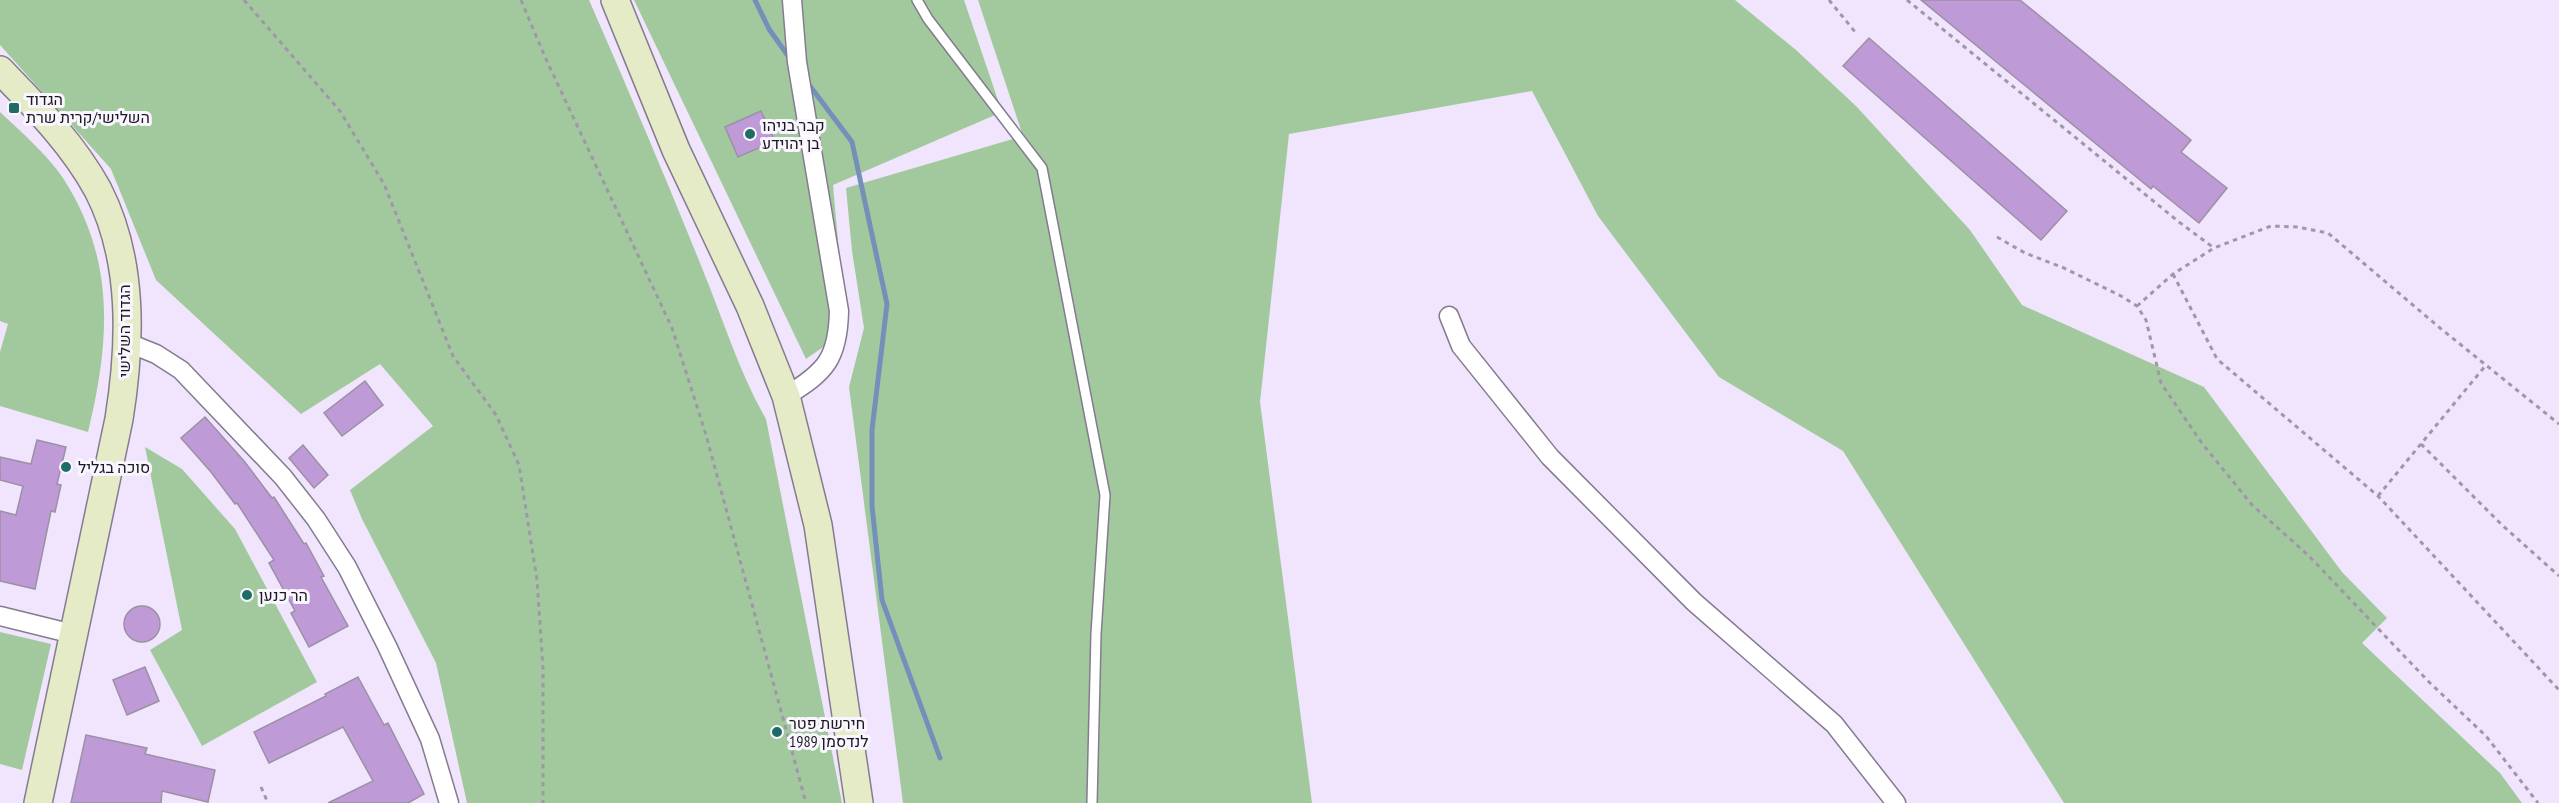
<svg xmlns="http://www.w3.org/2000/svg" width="2559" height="803" font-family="'PT Sans Narrow',Heebo,sans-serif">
	<rect width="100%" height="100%" fill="#f0e5fc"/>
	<!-- green -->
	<path fill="#a2c99e" d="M0,0h589c39,89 77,178 113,268 21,51 37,104 64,151l76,384h-375l-31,-140 -74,-144 -12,-29 83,-64 -53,-62 -79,50 -145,-134 -45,-111 -111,-124z
		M634,0h330l38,112 -169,73 13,146 -40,28z
		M978,0h757l61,50 60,56 114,124 52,75 182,82 138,185 45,46 -25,25 138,130 22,30h-458l-221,-352 -124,-74 -121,-161 -66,-125 -243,43 -29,268 52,401h-409l-54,-416 15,-59 -12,-77 -6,-63 177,-52z
		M0,112c21,20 46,41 63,66 53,82 47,163 25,254l-88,-26v-54l8,-28 -8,-3z
		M145,447l37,22 53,60 82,153 -115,64 -52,-96 32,-20z
		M0,632l51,12 -29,126 -22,-6z"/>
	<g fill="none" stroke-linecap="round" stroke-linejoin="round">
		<!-- stream -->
		<path stroke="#7490ba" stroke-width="5" d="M755,0l14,29 22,31
			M807,82l45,60 35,162 -15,126v76l10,94 58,158"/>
	</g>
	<!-- building -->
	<path fill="#be9bd6" stroke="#9c90a4" stroke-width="1.5" d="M1921,0h99l171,140 -10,12 46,36 -28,35 -46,-37 -2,3z
		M1869,38l198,173 -26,29 -198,-174z
		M761,111l14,30 -37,16 -13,-30z
		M365,381l18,24 -41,31 -18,-23z
		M205,417l39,44 28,37 2,-1 30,47 2,-1 18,33 -3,1 27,49 -39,21 -18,-34 4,-2 -26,-48 5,-3 -37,-57 -2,1 -24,-32 -30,-34z
		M37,440l29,7 -9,37 4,1 -6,27 -4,-1 -16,78 -35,-8v-70l16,4 7,-29 -23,-6v-23l31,7z
		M303,445l25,30 -14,13 -25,-30z
		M124 624a18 18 0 1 1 36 0a18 18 0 1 1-36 0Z
		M145,667l14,34 -32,14 -14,-35z
		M358,677l26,48 4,-2 36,71 -16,9h-80l45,-22 -30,-54 -74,36 -15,-31 72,-36 -1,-2z
		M86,735l61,13 -2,6 70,16 -7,32 -46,-11 -1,12h-90z"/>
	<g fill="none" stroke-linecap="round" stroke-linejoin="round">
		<defs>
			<path id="lane" d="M917,0l11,19 114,149 63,327 -9,139 -4,169"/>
			<path id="street" d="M1449,316l12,30 89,111 144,145 140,122 62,79
				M126,342l30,12 25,16 102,107 33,42 31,48 40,79 43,93 19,64
				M786,396c40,-24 52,-38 53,-85l-42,-249 -5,-62
				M0,616l73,18"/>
			<path id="secondary" d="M615,0l61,150 74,156 36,90 32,129 41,278
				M0,70c36,37 73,74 98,120 36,70 33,154 21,229l-81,384"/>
		</defs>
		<!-- lane casing -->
		<use href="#lane" stroke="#857b90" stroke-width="12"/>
		<!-- street casing -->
		<use href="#street" stroke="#857b90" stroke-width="21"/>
		<!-- secondary casing -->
		<use href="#secondary" stroke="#857b90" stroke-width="30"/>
		<!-- path -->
		<path stroke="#9f97a8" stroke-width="3" stroke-dasharray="4.5 4.5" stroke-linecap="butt" d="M244,0l96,111 44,73 69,172 43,59 23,50 18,115 6,88v135
			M521,0l24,57 127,271 34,107 100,368
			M1829,0l27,33
			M1907,0l272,222 35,26
			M1997,237l28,16 39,15 57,28 16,10 9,14 15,63 40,59 51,63 56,50 121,127 57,54 52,67
			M2173,274l44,85 161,137 181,194
			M2137,306l36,-32 41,-26 57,-22 26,1 31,6 112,95 119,96
			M2421,444l81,81 57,51
			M2378,496l108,-131
			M261,787l7,16"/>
		<!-- lane -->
		<use href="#lane" stroke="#fff" stroke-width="9"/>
		<!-- street -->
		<use href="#street" stroke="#fff" stroke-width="18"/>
		<!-- secondary -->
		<use href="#secondary" stroke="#e4ebc6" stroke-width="27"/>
	</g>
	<!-- markers -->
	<g fill="#1f6b68" stroke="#faf6ff" stroke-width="2">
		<rect x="8" y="102" width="12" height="12" rx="3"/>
		<circle cx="750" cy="134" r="6"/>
		<circle cx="66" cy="467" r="6"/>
		<circle cx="247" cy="595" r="6"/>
		<circle cx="777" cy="732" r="6"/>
	</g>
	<g text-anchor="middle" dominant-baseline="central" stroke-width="6" stroke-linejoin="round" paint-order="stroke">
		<!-- poi labels -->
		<g font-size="16" fill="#1c1820" stroke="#faf6ff" text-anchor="start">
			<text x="26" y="99">הגדוד<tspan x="26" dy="18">השלישי/קרית שרת</tspan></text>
			<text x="762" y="125">קבר בניהו<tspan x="762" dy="18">בן יהוידע</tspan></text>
			<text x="78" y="467">סוכה בגליל</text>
			<text x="259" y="595">הר כנען</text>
			<text x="789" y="723">חירשת פטר<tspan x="789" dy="18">לנדסמן 1989</tspan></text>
		</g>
		<!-- street labels -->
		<g font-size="16" fill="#1c1820" stroke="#faf6ff">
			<text transform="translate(124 331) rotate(-90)">הגדוד השלישי</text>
		</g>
	</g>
</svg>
